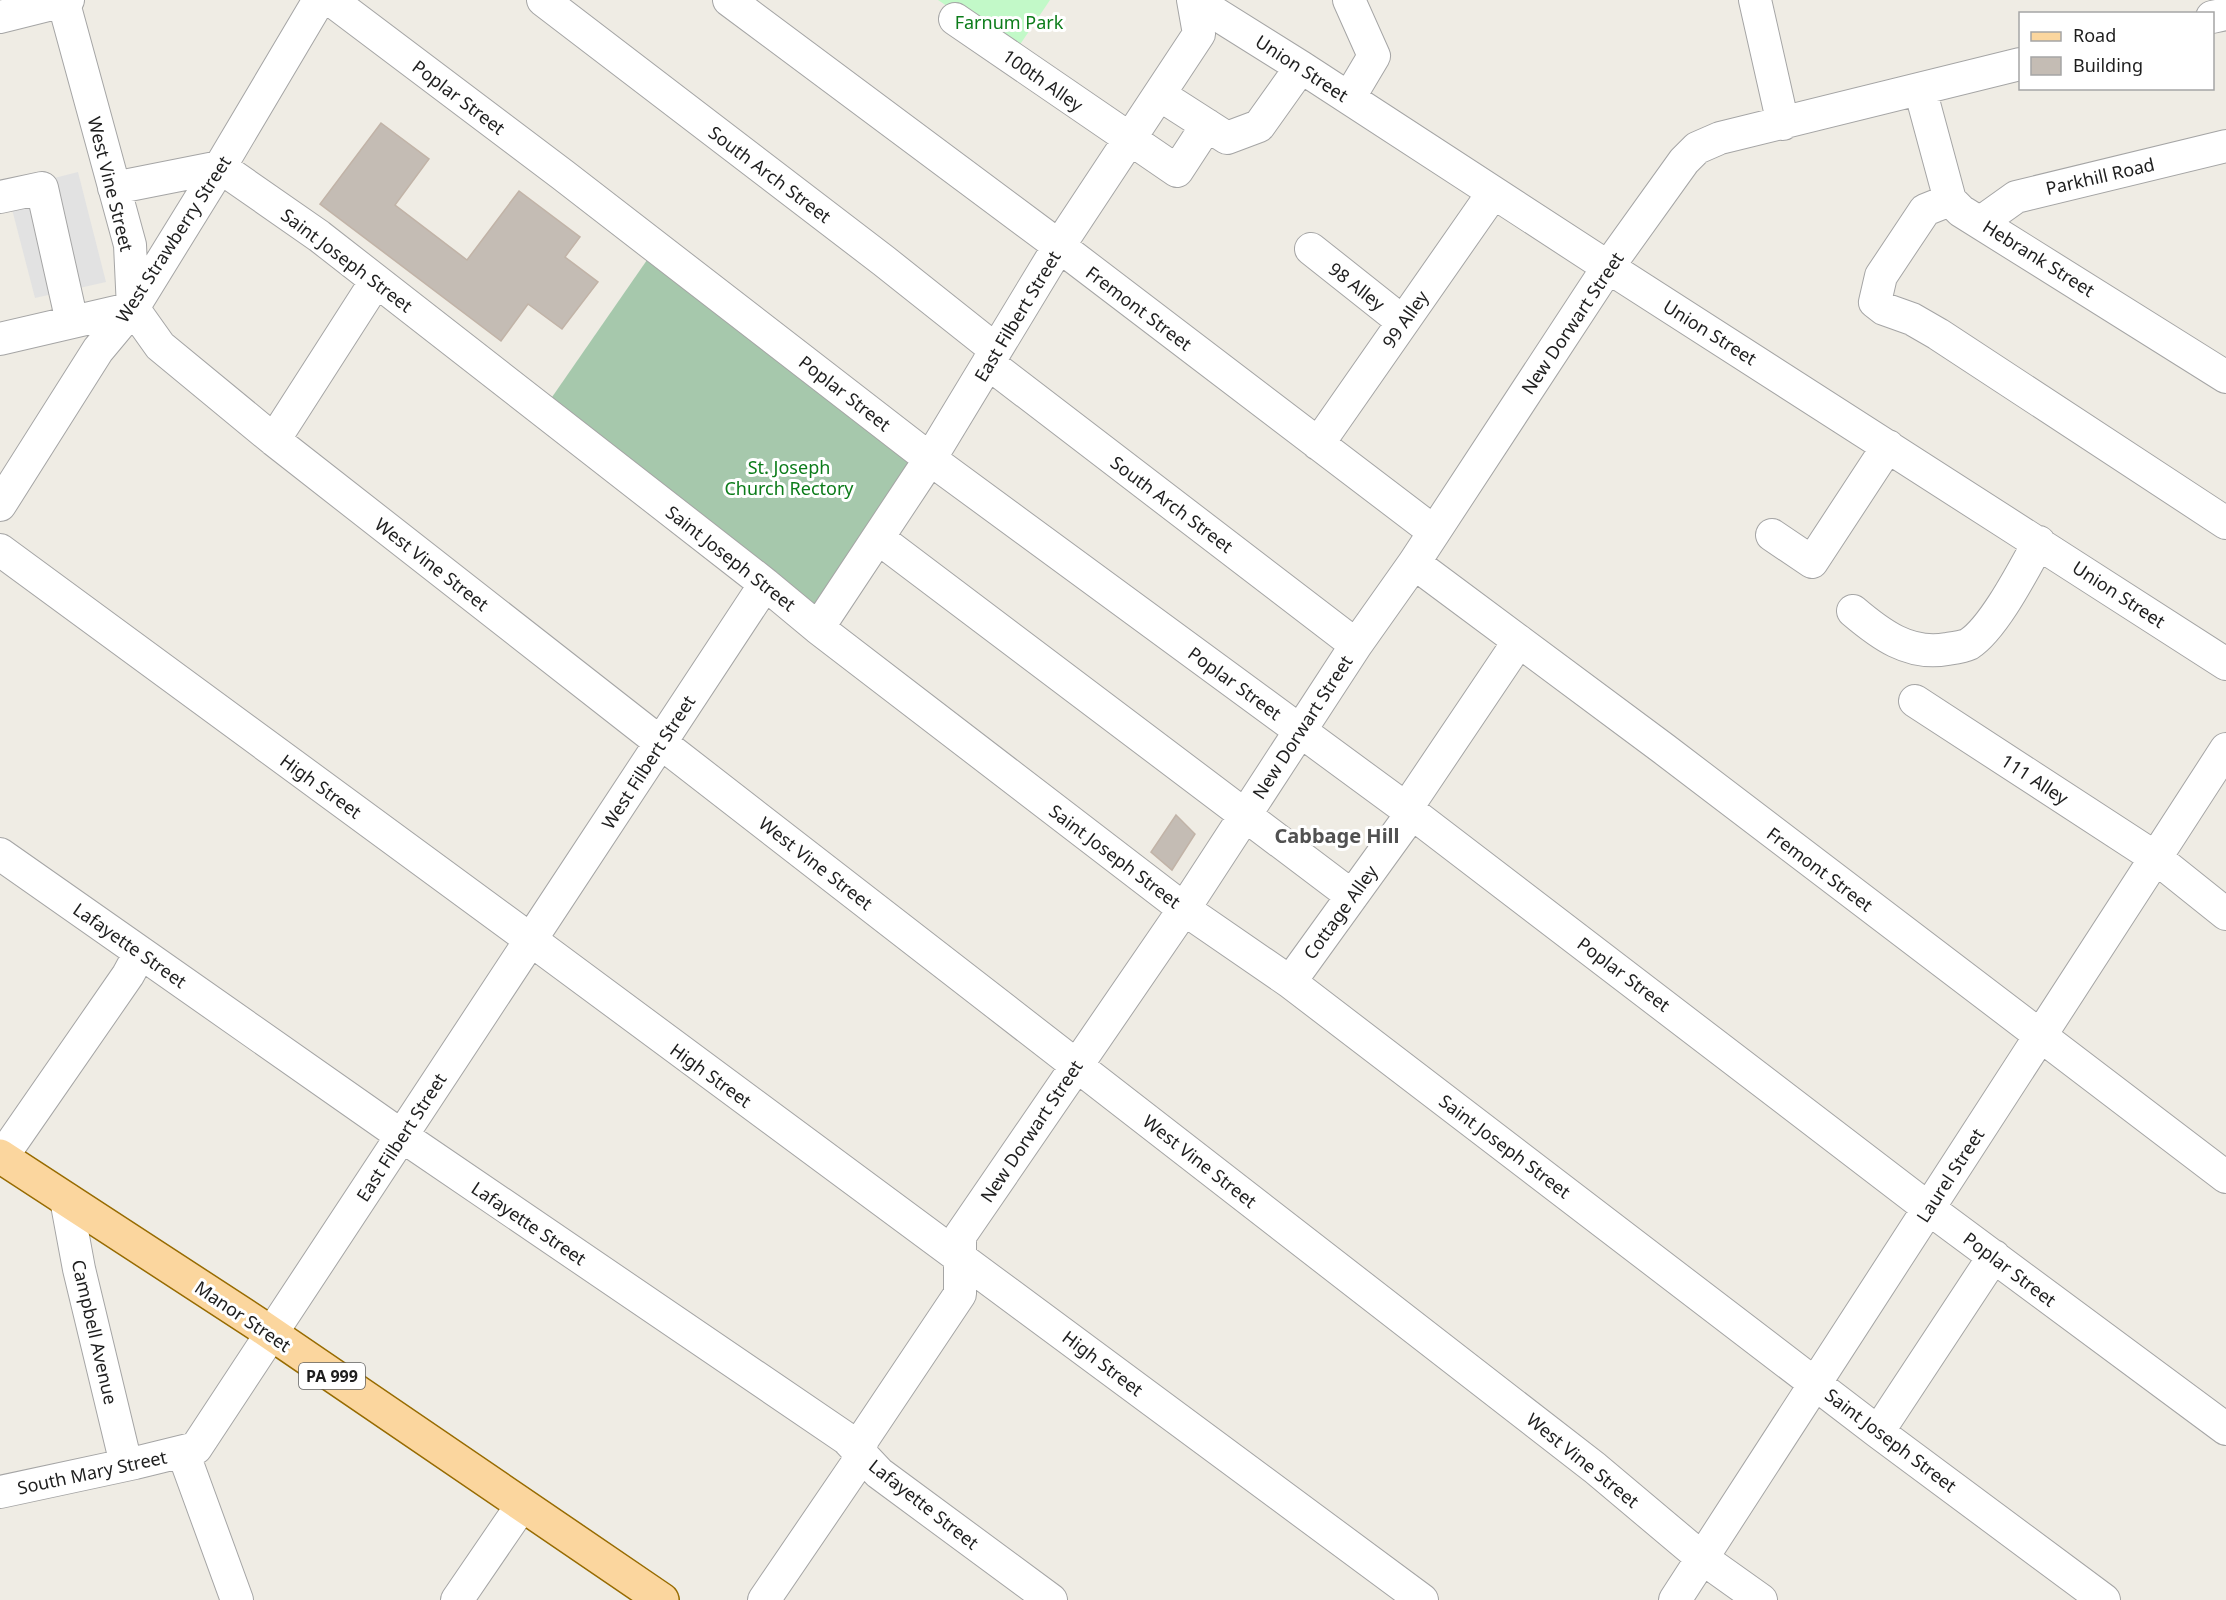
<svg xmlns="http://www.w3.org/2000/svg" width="2226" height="1600" font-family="'Noto Sans',sans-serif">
	<rect width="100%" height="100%" fill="#efece4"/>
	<!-- cemetery -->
	<path fill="#a6c8ac" d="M647,260l266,202 -99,147 -264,-209z"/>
	<!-- park -->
	<path fill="#c2f9c8" d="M938,0h112l-35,52z"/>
	<!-- parking -->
	<path fill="#e2e2e2" d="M78,172l28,110 -71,16 -28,-108z"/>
	<!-- building -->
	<path fill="#c4bcb4" stroke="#c1b3a7" stroke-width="1.5" d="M381,123l48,36 -34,46 72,55 52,-69 61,46 -15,20 33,25 -36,47 -34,-25 -27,37 -181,-137z
		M1176,815l19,19 -23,36 -21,-18z"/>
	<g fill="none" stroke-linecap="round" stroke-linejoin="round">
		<defs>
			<path id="minor" d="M63,0l67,245 3,63 27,38 114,94 387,303 934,725 107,90 59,42
				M331,0l232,175 367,284 482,354 516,395 298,221
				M543,0l341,261 112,89
				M729,0l330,246 374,285
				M1194,0l107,67 307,200 618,397
				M1755,0l28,124
				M0,17l68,-17
				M2212,17l14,-3
				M955,19l222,152 30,-46
				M1920,89l30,111 11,11 265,166
				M1160,95l67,43 32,-12 42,-59
				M1349,98l25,-42 -25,-56
				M114,188l106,-21 99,69 446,348 53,44 366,281 106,73 588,450 226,168
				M0,197l42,-9 30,134
				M1950,200l-25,10 -44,66 -6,26 9,7 28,10 26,15 288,189
				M1981,222l35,-25 210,-51
				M1311,249l92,73
				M0,339l133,-31
				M988,363l368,282
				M274,440l102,-159
				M1318,444l175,-251
				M0,505l98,-155 35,-42 87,-141 99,-167
				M1772,535l40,27 76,-116
				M878,538l474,358
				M0,550l531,390 891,660
				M1414,563l250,186 562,428
				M1853,611c27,23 56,45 94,38 7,-1 16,-2 22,-5 25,-16 55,-75 70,-102
				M818,628l112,-169 129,-213 140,-212 -6,-34
				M1915,701l241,157 70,56
				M1406,809l113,-168
				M0,854l402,282 445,303 32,34 172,127
				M1290,982l122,-169
				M2,1157l126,-182 12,-22
				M66,1199l13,70 47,195
				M1878,1432l116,-176
				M183,1452l54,148
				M0,1492l135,-29 61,-15 569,-864
				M457,1600l65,-95
				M764,1600l92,-135 7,-26 97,-145v-58l224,-327 172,-264 58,-82 194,-296 76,-106 13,-13 23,-10 300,-74
				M1675,1600l551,-851"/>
			<path id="major" d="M0,1156l256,167 406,277"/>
		</defs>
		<!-- minor casing -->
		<use href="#minor" stroke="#a5a5a5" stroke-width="34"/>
		<!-- major casing -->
		<use href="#major" stroke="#976b01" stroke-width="36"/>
		<!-- minor -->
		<use href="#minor" stroke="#fff" stroke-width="32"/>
		<!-- major -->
		<use href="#major" stroke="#fbd69e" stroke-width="33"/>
	</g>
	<g text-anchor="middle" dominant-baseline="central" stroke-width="6" stroke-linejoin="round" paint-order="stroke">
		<!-- shield labels -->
		<rect fill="#fff" stroke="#626262" stroke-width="1.5" x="299" y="1363" width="66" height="26" rx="4.5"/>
		<g font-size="16" font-weight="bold" fill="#1e1e1e">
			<text x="332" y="1376">PA 999</text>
		</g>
		<!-- park labels -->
		<g font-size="18" fill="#0c7c1a" stroke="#fff">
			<text x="1009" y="22">Farnum Park</text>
			<text x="789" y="467">St. Joseph<tspan x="789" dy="21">Church Rectory</tspan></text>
		</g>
		<!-- street labels -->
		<g font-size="18" fill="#1e1e1e" stroke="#fff">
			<text transform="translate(1302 68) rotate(33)">Union Street</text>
			<text transform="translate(1043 80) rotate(35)">100th Alley</text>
			<text transform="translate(459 97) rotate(37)">Poplar Street</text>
			<text transform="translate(770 174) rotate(37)">South Arch Street</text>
			<text transform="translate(2100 176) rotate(-13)">Parkhill Road</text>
			<text transform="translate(111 184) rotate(76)">West Vine Street</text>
			<text transform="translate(173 239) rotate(-57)">West Strawberry Street</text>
			<text transform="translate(2039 258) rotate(32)">Hebrank Street</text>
			<text transform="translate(347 260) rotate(37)">Saint Joseph Street</text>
			<text transform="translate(1357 286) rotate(38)">98 Alley</text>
			<text transform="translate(1139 308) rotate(37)">Fremont Street</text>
			<text transform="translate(1017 316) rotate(-59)">East Filbert Street</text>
			<text transform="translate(1405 319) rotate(-55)">99 Alley</text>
			<text transform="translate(1572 323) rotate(-56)">New Dorwart Street</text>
			<text transform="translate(1710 332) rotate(32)">Union Street</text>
			<text transform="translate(845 393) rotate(38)">Poplar Street</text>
			<text transform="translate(1172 504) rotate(37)">South Arch Street</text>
			<text transform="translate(731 558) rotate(38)">Saint Joseph Street</text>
			<text transform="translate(432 564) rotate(38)">West Vine Street</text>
			<text transform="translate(2119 594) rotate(33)">Union Street</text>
			<text transform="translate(1235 683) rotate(36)">Poplar Street</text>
			<text transform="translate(1302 727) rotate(-57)">New Dorwart Street</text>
			<text transform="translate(648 762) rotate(-57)">West Filbert Street</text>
			<text transform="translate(2035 779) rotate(33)">111 Alley</text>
			<text transform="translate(321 786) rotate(36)">High Street</text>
			<text transform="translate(1115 856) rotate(37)">Saint Joseph Street</text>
			<text transform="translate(816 863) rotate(38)">West Vine Street</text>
			<text transform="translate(1820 869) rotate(37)">Fremont Street</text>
			<text transform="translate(1340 912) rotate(-54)">Cottage Alley</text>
			<text transform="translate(130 945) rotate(35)">Lafayette Street</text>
			<text transform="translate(1624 974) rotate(37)">Poplar Street</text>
			<text transform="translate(711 1075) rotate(36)">High Street</text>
			<text transform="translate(1031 1131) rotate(-56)">New Dorwart Street</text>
			<text transform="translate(401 1137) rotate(-57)">East Filbert Street</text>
			<text transform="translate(1505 1146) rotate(37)">Saint Joseph Street</text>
			<text transform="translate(1200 1161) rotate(38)">West Vine Street</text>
			<text transform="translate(1950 1175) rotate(-57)">Laurel Street</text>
			<text transform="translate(529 1223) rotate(34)">Lafayette Street</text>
			<text transform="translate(2010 1269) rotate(37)">Poplar Street</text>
			<text transform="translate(243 1316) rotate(34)">Manor Street</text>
			<text transform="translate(95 1332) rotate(77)">Campbell Avenue</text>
			<text transform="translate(1103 1363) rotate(37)">High Street</text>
			<text transform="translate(1891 1440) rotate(37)">Saint Joseph Street</text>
			<text transform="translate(1583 1460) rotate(39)">West Vine Street</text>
			<text transform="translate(92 1472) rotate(-12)">South Mary Street</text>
			<text transform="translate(924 1504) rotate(38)">Lafayette Street</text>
		</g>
		<!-- neighbourhood labels -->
		<g font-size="20" font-weight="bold" fill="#515151" stroke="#fff">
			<text x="1337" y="835">Cabbage Hill</text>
		</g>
	</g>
	<!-- legend -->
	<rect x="2019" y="12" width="195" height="78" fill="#ffffff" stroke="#a5a5a5" stroke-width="1.5"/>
	<rect x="2031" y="32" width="30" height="9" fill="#fbd69e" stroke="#a5a5a5" stroke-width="1.5"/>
	<text x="2073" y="42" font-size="18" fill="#1e1e1e">Road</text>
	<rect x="2031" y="57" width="30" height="18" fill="#c4bcb4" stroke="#a5a5a5" stroke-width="1.5"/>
	<text x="2073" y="72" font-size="18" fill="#1e1e1e">Building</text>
</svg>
